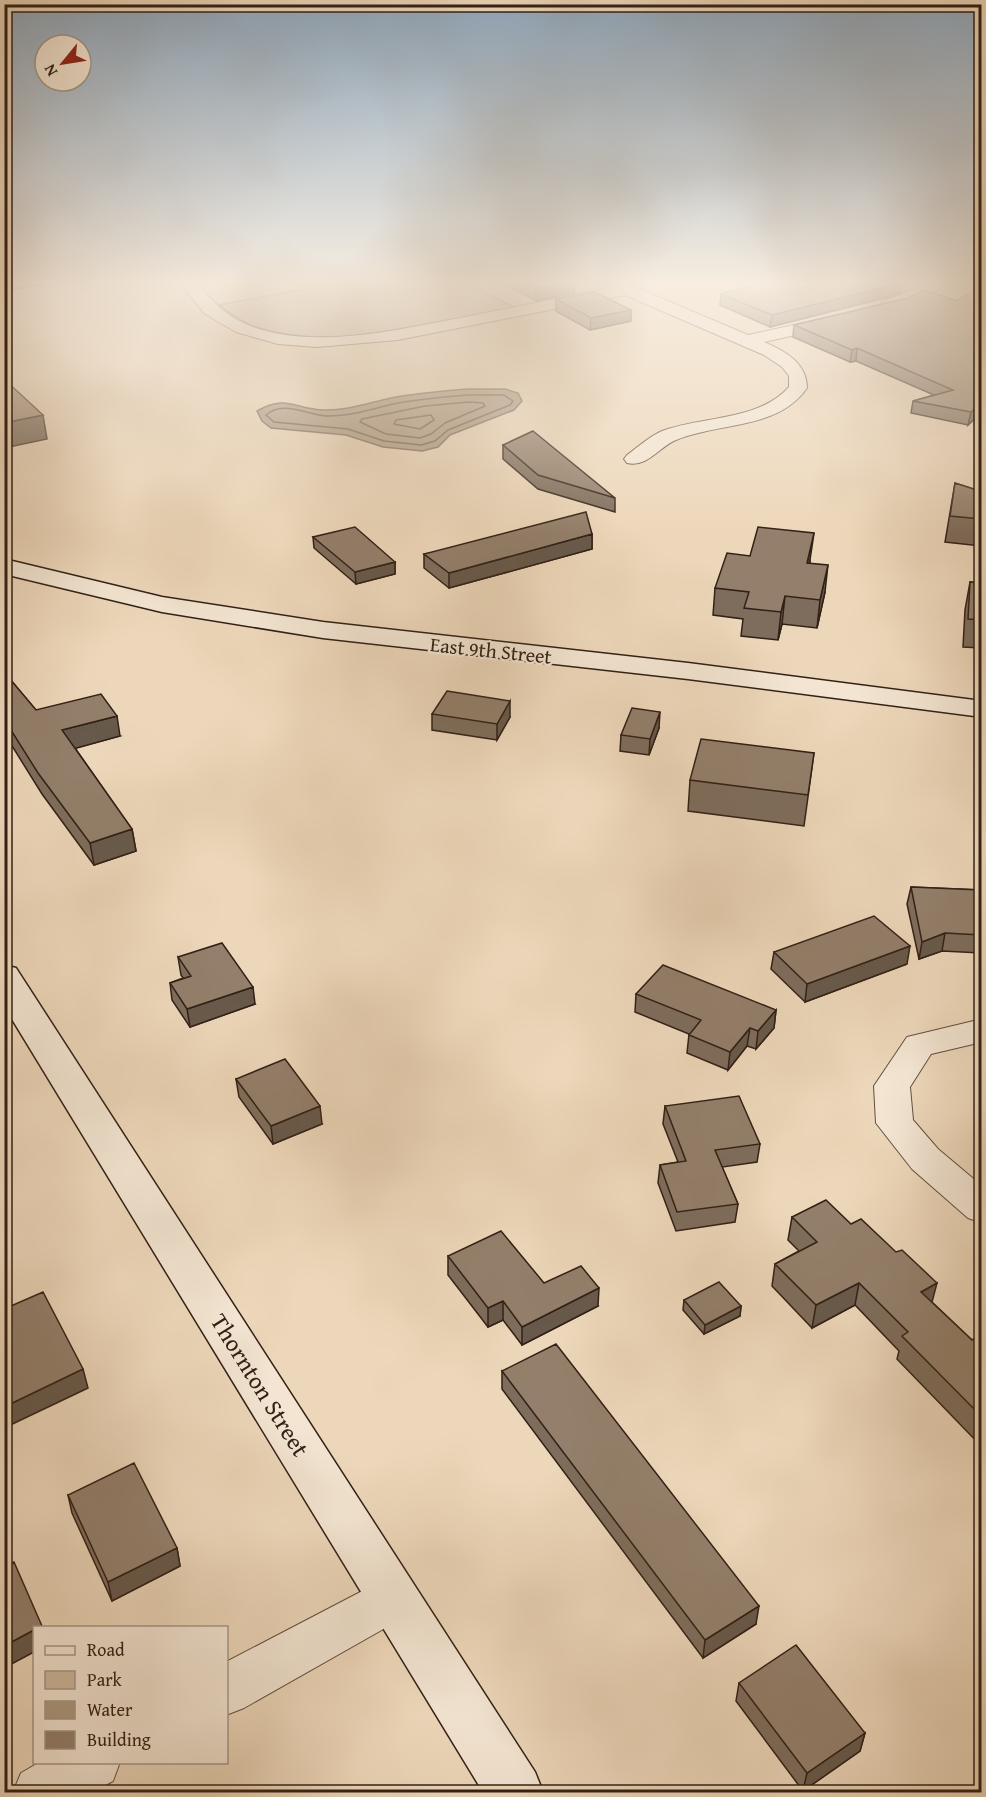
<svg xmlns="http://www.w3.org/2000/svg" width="986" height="1797" font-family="'Gentium Book Plus',serif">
	<rect width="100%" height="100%" fill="#edd7ba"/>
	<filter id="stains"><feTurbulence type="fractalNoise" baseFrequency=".00333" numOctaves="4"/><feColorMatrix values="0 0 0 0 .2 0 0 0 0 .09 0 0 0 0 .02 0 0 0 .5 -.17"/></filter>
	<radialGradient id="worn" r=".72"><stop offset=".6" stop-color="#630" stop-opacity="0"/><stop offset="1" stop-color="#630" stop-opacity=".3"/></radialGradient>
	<!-- green -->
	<path fill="#cdb89e" stroke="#806c5a" stroke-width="1.5" d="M341,282h125l49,26c-81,15 -174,45 -256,20 -15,-4 -27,-14 -40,-23z"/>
	<!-- water -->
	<path fill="#ad9982" stroke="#7c6957" stroke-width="1.5" d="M468,389h37l13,4 4,8 -8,9 -64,25 -12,12 -16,4 -39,-4 -37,-12 -75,-7 -9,-7 -5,-10c29,-17 38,-2 66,-1 23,1 45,-7 68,-12 25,-5 51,-7 77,-9z"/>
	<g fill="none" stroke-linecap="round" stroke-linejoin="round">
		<!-- shore -->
		<path stroke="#705c4c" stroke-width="1.5" d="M468,395h36l9,6 -3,4 -62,25 -13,11 -14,4 -37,-4 -36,-12 -74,-7 -8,-7c17,-16 43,1 63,1 22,0 43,-7 64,-12 25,-5 50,-7 75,-9z
			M469,402l14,1 2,3 -40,17 -14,11 -11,4 -34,-4 -26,-12 2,-3 63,-13z
			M431,415l3,5 -14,9 -26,-5 2,-4z"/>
		<defs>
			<path id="street" d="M179,282h17c15,18 30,34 52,43 64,27 157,3 222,-9 47,-9 93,-19 140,-28l-9,-6h22l125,53 86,-19 9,5 -3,4 -76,17c21,9 43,21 43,46 -29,42 -88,34 -131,52 -17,7 -29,28 -49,23l-3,-4 3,-4c11,-8 23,-19 35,-24 40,-15 97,-10 127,-44v-11l-7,-9 -18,-12 -139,-60 -227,45 -81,7 -39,-3 -42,-12 -31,-18z
				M931,282h22l-59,28h-12l-2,-4 2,-4z
				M982,1019v23l-51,12 -21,33 3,33 25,29 44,37v37l-14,-5 -56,-49 -36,-46 -2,-37 33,-49z
				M393,1575l17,7 7,16 -7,16 -166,94 -18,7v-53z
				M40,1762h80l-7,19 -21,11h-79l8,-19z"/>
			<path id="secondary" d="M4,559l158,38 161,25 365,41 294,38v16l-294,-38 -365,-41 -161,-26 -158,-38z
				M4,965l12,3 519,804 8,20h-60l-479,-786z"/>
		</defs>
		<!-- street casing -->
		<use href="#street" stroke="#614e3f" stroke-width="2"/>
		<!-- secondary casing -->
		<use href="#secondary" stroke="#322016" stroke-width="3"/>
		<!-- street -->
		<use href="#street" fill="#f3e5d2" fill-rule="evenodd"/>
		<!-- secondary -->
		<use href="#secondary" fill="#f3e5d2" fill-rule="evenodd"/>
	</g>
	<!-- wall -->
	<path fill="#7e6d5c" stroke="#322016" stroke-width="1.5" d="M502,282h73l-1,11 -38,8z
		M902,283l-2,11 -130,33 -50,-22 1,-11z
		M556,299l75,22 -41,9 -34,-19z
		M957,301l24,112 -13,12 -57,-12 2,-12 21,-6 -78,-34 -6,1 -57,-25 1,-12z
		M503,445l112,53v14l-77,-23 -35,-30z
		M981,482v64l-36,-4 10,-59 24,8z
		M592,534v15l-143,39 -25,-20v-14z
		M313,537l82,25v12l-39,10 -42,-36z
		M750,556l60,4v3l15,29 -8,36 -35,-4 -4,16 -37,-4 2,-17 -30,-4 2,-27z
		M970,582l11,1v65l-18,-1 2,-37z
		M4,672l32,38 84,26 -45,12 57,81 4,22 -42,14 -52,-71 -38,-61z
		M432,714l78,3 -13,23 -65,-10z
		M659,728l-10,27 -29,-4 1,-16z
		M814,753l-10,73 -116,-15 2,-31z
		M911,887l70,3v63l-39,-2 -23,8 -12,-55z
		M774,952l133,12 -102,38 -34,-33z
		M178,957l77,47 -65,23 -18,-27 -2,-17 13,-5 -2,-3z
		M636,994l140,16 -2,18 -18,21 -9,-3 -19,24 -41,-17 2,-19 -54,-22z
		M236,1079l86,45 -49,20 -34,-47z
		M665,1106l95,38 -3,18 -35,5 16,37 -3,18 -59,9 -18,-48 2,-18 18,-3 -15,-38z
		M792,1217l140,85 40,38 9,-5v111l-84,-87 2,-8 -44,-46 -43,23 -40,-42 3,-22 24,-13 -11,-11z
		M448,1256l96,27 54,23 -76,39 -19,-25 -15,7 -40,-52z
		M684,1300l57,6 -1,10 -36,18 -21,-24z
		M502,1371l254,253 -53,34 -201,-269z
		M68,1495l109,53 3,18 -68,35 -40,-88z
		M739,1683l126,50 -5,18 -57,40 -67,-90z"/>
	<!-- shaded-wall -->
	<path fill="#67594b" stroke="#322016" stroke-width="1.5" d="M4,282h53l-53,9z
		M571,282h4l-1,11 -38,8v-12z
		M902,283l-2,11 -130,33 2,-12z
		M631,310v11l-41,9 1,-12z
		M857,348l-1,13 -6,1 2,-12z
		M981,402v11l-13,12 3,-13z
		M43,415l4,24 -43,9v-25z
		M814,533l-4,27 -7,30 4,-27z
		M592,534v15l-143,39v-15z
		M395,562v12l-39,10 -1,-12z
		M828,565l-3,27 -8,36 3,-28z
		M785,596l-3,28 -4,16 3,-28z
		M510,701v16l-13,23v-16z
		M660,712l-1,16 -10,27 1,-16z
		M117,716l3,20 -54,15 -4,-21z
		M132,829l4,22 -42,14 -4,-22z
		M945,933l-3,18 -23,8 3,-17z
		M910,946l-3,18 -102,38 2,-18z
		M253,987l2,17 -65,23 -3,-18z
		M776,1010l-2,18 -18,21 2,-18z
		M750,1028l-3,18 -19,24 2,-18z
		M320,1106l2,18 -49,20 -2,-18z
		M859,1283l-4,22 -43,23 4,-23z
		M937,1283l-6,23 -10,-14z
		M599,1288l-1,18 -76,39v-18z
		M503,1301v19l-15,7v-19z
		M741,1306l-1,10 -36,18 1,-9z
		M83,1369l5,19 -84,40v-21z
		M177,1548l3,18 -68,35 -4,-19z
		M759,1606l-3,18 -53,34 2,-18z
		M34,1630v22l-30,16v-22z
		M865,1733l-5,18 -57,40 4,-18z"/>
	<!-- building -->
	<path fill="#937f6b" stroke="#322016" stroke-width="1.5" d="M523,282h48l-35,7z
		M766,282h134l2,1 -130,32 -51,-21z
		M981,286v116l-10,10 -58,-11 40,-11 -96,-42 -5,2 -58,-25 114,-27 16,-8 33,11z
		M595,292l36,18 -40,8 -35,-19z
		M4,379l39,36 -39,8z
		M533,431l82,67 -77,-23 -35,-30z
		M981,482v37l-31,-3 5,-33 25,8z
		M586,512l6,22 -143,39 -25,-19z
		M355,527l40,35 -40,10 -42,-35z
		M758,527l56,6 -7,30 21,2 -8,35 -35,-4 -4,16 -37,-4 5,-16 -34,-4 12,-35 23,3z
		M970,582l11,1v37l-13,-1z
		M4,672l32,38 65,-16 16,22 -55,14 70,99 -42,14 -52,-70 -34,-54z
		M447,691l63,10 -13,23 -65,-10z
		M632,708l28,4 -10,27 -29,-4z
		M701,739l113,14 -6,42 -118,-15z
		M911,887l70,3v45l-36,-2 -23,9z
		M874,916l36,30 -103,38 -33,-32z
		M222,943l31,44 -66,22 -17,-26 21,-7 -13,-19z
		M663,965l113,45 -18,21 -8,-3 -20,24 -41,-17 12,-15 -65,-26z
		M285,1059l35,47 -49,20 -35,-47z
		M739,1096l21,48 -45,6 23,54 -61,8 -17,-47 26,-4 -21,-55z
		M826,1200l25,24 10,-5 35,33 6,-2 35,33 -16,9 51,48 9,-5v81l-79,-80 6,-4 -49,-49 -43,22 -41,-41 42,-22 -25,-25z
		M501,1231l43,52 37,-17 18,22 -77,39 -19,-26 -15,7 -40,-52z
		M719,1282l22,24 -36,19 -21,-25z
		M43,1292l40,77 -79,38v-98z
		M556,1344l203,262 -54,34 -203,-269z
		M134,1463l43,85 -69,34 -40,-87z
		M14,1562l28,64 -2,2h-6v2l-30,16v-80z
		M796,1645l69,88 -58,40 -68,-90z"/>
	<!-- sky -->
	<linearGradient id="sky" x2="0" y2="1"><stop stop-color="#90a9bf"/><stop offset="0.53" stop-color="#f7ede0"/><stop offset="1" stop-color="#f7ede0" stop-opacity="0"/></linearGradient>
	<rect width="986" height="534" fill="url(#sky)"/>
	<g text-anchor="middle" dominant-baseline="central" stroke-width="4.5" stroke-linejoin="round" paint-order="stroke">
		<!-- street labels -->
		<g font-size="20" fill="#322016" stroke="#f3e5d2">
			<text transform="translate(491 650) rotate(6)">East 9th Street</text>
		</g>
		<!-- near-street labels -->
		<g font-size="24" fill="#322016" stroke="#f3e5d2">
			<text transform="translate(260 1385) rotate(58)">Thornton Street</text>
		</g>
	</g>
	<!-- margin -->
	<rect width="986" height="1797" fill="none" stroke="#edd7ba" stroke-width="24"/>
	<rect x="6" y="6" width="974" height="1785" fill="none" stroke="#322016" stroke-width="3"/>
	<rect x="12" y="12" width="962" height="1773" fill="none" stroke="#322016" stroke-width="1.5"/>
	<!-- legend -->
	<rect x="33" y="1626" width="195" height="138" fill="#f3e5d2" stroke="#a69687" stroke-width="1.5"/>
	<rect x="45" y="1646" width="30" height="9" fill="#f3e5d2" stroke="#a69687" stroke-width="1.5"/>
	<text x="87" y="1656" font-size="18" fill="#322016">Road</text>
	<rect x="45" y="1671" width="30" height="18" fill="#cdb89e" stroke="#a69687" stroke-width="1.5"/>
	<text x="87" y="1686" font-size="18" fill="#322016">Park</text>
	<rect x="45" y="1701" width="30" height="18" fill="#ad9982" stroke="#a69687" stroke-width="1.5"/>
	<text x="87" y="1716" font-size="18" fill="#322016">Water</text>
	<rect x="45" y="1731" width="30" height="18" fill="#937f6b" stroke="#a69687" stroke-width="1.5"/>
	<text x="87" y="1746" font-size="18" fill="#322016">Building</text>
	<!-- north arrow -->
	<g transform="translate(63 63) rotate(240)"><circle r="28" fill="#f3e5d2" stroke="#a69687" stroke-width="1.5"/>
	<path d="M0-4.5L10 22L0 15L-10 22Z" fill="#8f2418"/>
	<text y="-9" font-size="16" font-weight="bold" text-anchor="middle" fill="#322016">N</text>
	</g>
	<rect width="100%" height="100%" filter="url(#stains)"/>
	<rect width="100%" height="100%" fill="url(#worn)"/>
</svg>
